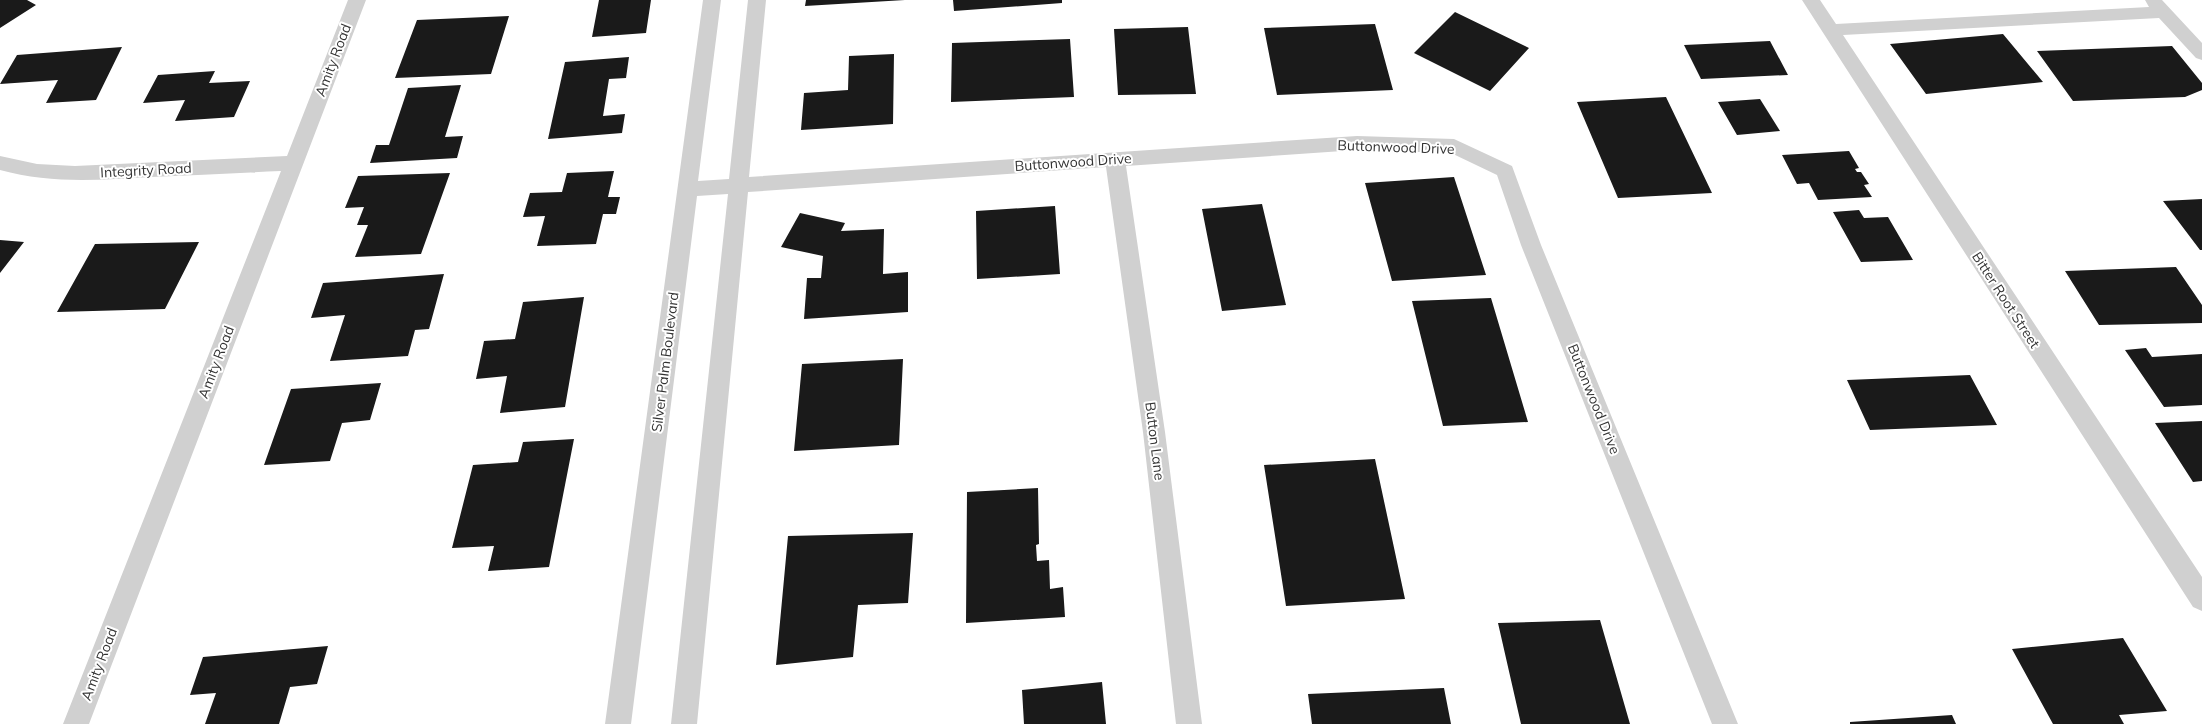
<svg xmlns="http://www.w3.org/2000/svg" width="2202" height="724" font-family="Mulish,sans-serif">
	<rect width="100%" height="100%" fill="#fff"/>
	<!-- building -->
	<path fill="#1a1a1a" d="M0,0h27l9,5 -36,23z
		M599,0h52l-5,33 -54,4z
		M806,0h99l-100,6z
		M953,0h109v3l-108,8z
		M1455,12l74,36 -39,43 -76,-38z
		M509,16l-18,58 -96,4 22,-58z
		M1375,24l18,66 -116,5 -13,-67z
		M1188,27l8,67 -78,1 -4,-66z
		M2003,34l40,48 -117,12 -36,-50z
		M1070,39l4,58 -123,5 1,-59z
		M1770,41l18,34 -87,4 -17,-34z
		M2172,46l30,37v7l-17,7 -112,4 -36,-50z
		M122,47l-26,53 -50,3 12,-23 -58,4 17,-29z
		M894,54l-1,70 -92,6 3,-37 44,-3 1,-34z
		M629,57l-3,21 -17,1 -6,37 22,-2 -3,19 -74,6 17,-77z
		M215,71l-6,12 41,-2 -16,36 -59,4 10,-21 -42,3 15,-28z
		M461,85l-16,52 18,-1 -6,22 -87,5 6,-18h13l19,-57z
		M1666,97l46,96 -94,5 -41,-96z
		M1760,99l20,32 -43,4 -19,-33z
		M1849,151l10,17 -4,1 2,3h4l8,12 -5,1 8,12 -54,3 -9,-17 -12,1 -15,-29z
		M614,171l-6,26h12l-4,17h-13l-7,30 -59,2 8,-30 -22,1 7,-24 32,-1 5,-19z
		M450,173l-29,81 -66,3 13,-32h-11l7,-18 -19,1 13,-32z
		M1454,177l32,98 -94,6 -27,-98z
		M2202,199v51h-2l-37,-49z
		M1262,204l24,101 -64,6 -20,-102z
		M1055,206l5,68 -83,5 -1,-68z
		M1859,210l5,8 24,-1 25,43 -52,2 -28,-50z
		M800,213l45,10 -4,8 43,-2 -1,45 25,-2v40l-104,7 3,-41h14l2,-22 -42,-9z
		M0,240l24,2 -24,31z
		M199,242l-34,67 -108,3 38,-68z
		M2176,267l26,38v18l-103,2 -34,-54z
		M444,274l-15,55 -14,1 -7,26 -78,5 15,-46 -34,3 12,-35z
		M584,297l-19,110 -65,6 7,-37 -31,3 8,-38 31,-2 8,-37z
		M1491,298l37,124 -85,4 -31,-125z
		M2146,348l6,9 50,-3v51l-38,2 -39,-57z
		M903,359l-4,86 -105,6 8,-87z
		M1970,375l27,50 -127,5 -23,-50z
		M381,383l-11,37 -28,3 -12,38 -66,4 27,-76z
		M2202,421v60l-9,1 -38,-59z
		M574,439l-25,128 -61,4 6,-25 -42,2 21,-83 45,-3 5,-20z
		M1375,459l30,140 -119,7 -22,-141z
		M1038,488l1,56 -3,1 1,16 12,-1 1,29 13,-2 2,30 -99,6 1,-131z
		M913,533l-5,70 -50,2 -5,52 -77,8 12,-129z
		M1600,620l30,104h-109l-23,-101z
		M2123,638l44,73 -48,4 5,9h-71l-41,-75z
		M328,646l-11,38 -27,3 -11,37h-74l11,-31 -26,2 13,-38z
		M1102,682l4,42h-82l-2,-34z
		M1444,688l7,36h-139l-4,-30z
		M1952,715l4,9h-106v-2z"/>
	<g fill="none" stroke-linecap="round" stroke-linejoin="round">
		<!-- minor -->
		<path fill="#d0d0d0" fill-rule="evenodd" d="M348,0h18l-277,724h-26l218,-553c-43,2 -87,4 -130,6 -52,3 -101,7 -151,-7v-14l37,8 38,2 212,-10z
			M703,0h18l-23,181 31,-2 19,-179h18l-17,177 608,-41 97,3 58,27 29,79 197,479h-26l-191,-479 -24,-70 -46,-22 -94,-3 -231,16 39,266 37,292h-26l-33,-292 -37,-265 -358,25 -51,532h-26l57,-530 -31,2 -66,528h-26z
			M1802,0h18l16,24 313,-17 -4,-7h17l40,43v17l-6,-2 -37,-40 -316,17 359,542v34l-9,-4z"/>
	</g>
	<g text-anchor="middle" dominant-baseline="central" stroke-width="4" stroke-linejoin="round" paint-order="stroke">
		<!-- street labels -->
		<g font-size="14" fill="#333" stroke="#fff">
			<text transform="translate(333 60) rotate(-69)">Amity Road</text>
			<text transform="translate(1396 147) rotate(2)">Buttonwood Drive</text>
			<text transform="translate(1073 162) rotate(-4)">Buttonwood Drive</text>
			<text transform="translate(146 170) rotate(-3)">Integrity Road</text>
			<text transform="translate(2006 300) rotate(57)">Bitter Root Street</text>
			<text transform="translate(216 362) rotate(-69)">Amity Road</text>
			<text transform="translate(665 362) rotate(-83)">Silver Palm Boulevard</text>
			<text transform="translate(1594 399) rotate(68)">Buttonwood Drive</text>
			<text transform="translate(1155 441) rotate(83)">Button Lane</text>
			<text transform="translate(99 664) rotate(-69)">Amity Road</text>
		</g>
	</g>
</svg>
